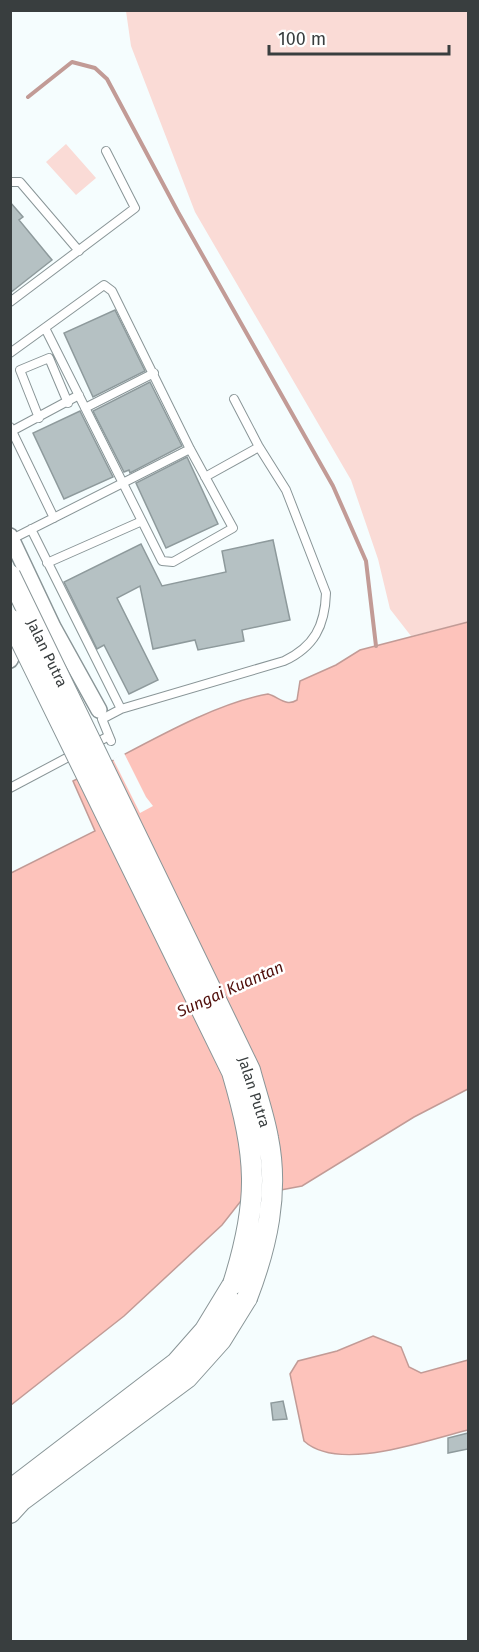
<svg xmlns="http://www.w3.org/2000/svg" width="479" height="1652" font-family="'Fira Sans',sans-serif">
	<rect width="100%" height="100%" fill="#f5fdfe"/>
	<!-- green -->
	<path fill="#fadbd6" d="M126,11h342v611l-57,14 -21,-27 -12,-50 -27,-79 -156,-268 -64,-166z
		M66,144l30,34 -20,17 -30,-33z"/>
	<!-- water -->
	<path fill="#fdc3bb" stroke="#c29b96" stroke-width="1.5" d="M468,622v467l-54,28 -112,69 -58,11 -22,28 -98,91 -113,89v-532l84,-42 -22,-50c58,-28 133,-76 195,-87 11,3 18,13 29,6l3,-19 36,-16 24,-15z
		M373,1336l28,11 8,20 12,6 47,-13v70c-42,10 -129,43 -164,11l-14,-67 8,-13 39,-10z"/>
	<!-- pier -->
	<path fill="#f5fdfe" d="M124,753l22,44 7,9 -13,7 -27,-54z"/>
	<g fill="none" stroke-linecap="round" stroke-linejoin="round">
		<!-- stream -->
		<path stroke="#c29b96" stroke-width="4" d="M28,97l44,-35 23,6 12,11 71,133 155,274 33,75 10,85"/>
	</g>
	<!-- building -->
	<path fill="#b5c1c3" stroke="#8e9a9c" stroke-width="1.5" d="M10,202l13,15 -4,3 33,40 -42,33z
		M115,310l30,61 -52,26 -29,-64z
		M150,382l32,64 -52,27 -1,-3 -5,2 -31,-61z
		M80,411l33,66 -49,22 -31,-66z
		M187,457l31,67 -52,24 -30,-65z
		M273,540l17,80 -48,10 2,11 -46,9 -3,-10 -42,9 -13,-63 -23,12 41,82 -29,14 -25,-49 -7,4 -33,-67 77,-38 21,42 64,-14 -4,-21z
		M283,1401l4,18 -14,1 -2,-17z
		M468,1433v16l-20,4v-15z"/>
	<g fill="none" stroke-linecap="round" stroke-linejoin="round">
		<defs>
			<path id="lane" d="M10,182h10l59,69
				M10,302l125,-94 -29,-57
				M10,353l94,-68 8,6 78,158 43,79 -60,34 -11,-1 -117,-233
				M85,408l69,-35
				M39,418l-19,-48 29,-12 19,45
				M10,427l44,91
				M10,432l69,-37
				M205,477l54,-30
				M31,529l90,180 163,-48c30,-14 41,-35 42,-68l-40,-103 -27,-43 -25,-48
				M12,539l178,-90
				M47,563l95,-42
				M111,741l-9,-22 19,-10
				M92,745l17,-9
				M10,788l66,-35"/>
			<path id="street" d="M10,536l43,91 46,83
				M10,660l5,-11"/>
			<path id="secondary" d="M10,1490l166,-127 29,-33 28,-46
				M10,1513l11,-12 166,-123 34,-38 26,-42"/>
		</defs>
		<!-- lane casing -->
		<use href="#lane" stroke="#899597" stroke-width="10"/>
		<!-- street casing -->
		<use href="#street" stroke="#899597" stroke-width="18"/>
		<!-- secondary casing -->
		<use href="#secondary" stroke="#899597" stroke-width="22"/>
		<!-- lane -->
		<use href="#lane" stroke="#fff" stroke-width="8"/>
		<!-- street -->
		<use href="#street" stroke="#fff" stroke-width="15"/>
		<!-- secondary -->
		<use href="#secondary" stroke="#fff" stroke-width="20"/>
		<defs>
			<path id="secondary-bridge" d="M10,575l240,495c6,23 14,45 18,68 11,55 -1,108 -21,160
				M10,619l222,453c25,85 28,127 1,212"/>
		</defs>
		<!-- secondary-bridge casing -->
		<use href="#secondary-bridge" stroke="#899597" stroke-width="22" stroke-linecap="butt"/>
		<!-- secondary-bridge -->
		<use href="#secondary-bridge" stroke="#fff" stroke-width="20"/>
	</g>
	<g text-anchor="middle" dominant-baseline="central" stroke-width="5" stroke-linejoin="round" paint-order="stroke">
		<!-- street labels -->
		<g font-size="15" fill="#393e3f" stroke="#fff">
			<text transform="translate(47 653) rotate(64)">Jalan Putra</text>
			<text transform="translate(254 1092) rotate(72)">Jalan Putra</text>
		</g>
		<!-- water labels -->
		<g font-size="16" font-style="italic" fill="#510f0b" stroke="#fff">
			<text transform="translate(230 989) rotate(-24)">Sungai Kuantan</text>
		</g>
	</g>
	<!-- border -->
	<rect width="479" height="1652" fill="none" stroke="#393e3f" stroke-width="24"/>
	<!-- scale -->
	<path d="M269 45v9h180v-9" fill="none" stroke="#393e3f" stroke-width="3"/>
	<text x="278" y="45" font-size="18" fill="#393e3f" stroke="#ffffff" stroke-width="4.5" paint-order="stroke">100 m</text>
</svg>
